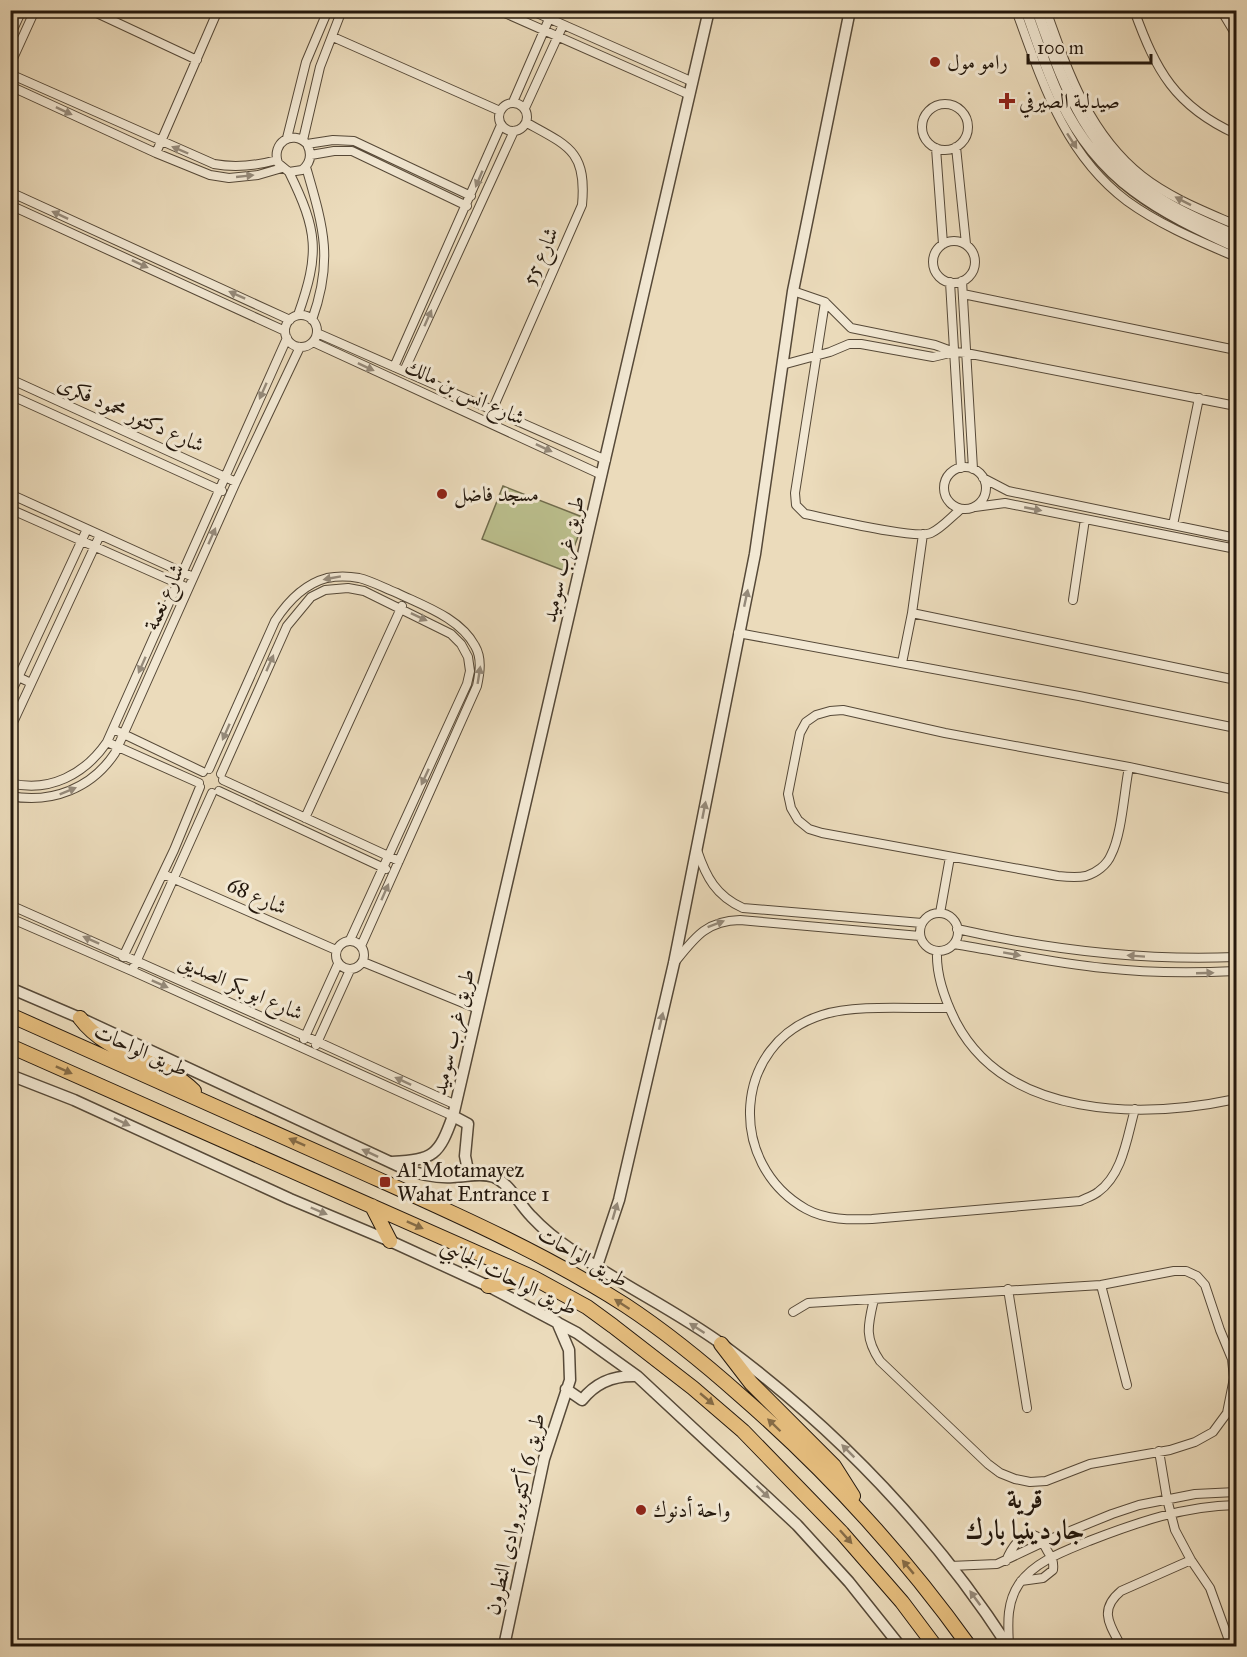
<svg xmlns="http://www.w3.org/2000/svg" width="1247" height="1657" font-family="'IM FELL Great Primer',Amiri,serif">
	<rect width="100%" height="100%" fill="#ebdbbb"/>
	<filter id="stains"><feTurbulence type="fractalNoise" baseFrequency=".00333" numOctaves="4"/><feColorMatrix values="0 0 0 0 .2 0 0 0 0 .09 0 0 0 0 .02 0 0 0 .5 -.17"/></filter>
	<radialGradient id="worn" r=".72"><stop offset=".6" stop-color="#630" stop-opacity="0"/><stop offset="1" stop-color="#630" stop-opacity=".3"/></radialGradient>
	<!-- green -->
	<path fill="#bbbf8d" stroke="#706c4d" stroke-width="1.5" d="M503,486l82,32 -20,53 -83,-32z"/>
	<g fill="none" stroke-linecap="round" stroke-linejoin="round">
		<defs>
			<path id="minor" d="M90,10l107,50
				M498,10l192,85
				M530,10l163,72
				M1016,10c26,71 48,144 111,191 33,24 72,40 109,56
				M1046,10c22,62 43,124 96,166 28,22 62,35 94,49
				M1134,10c22,61 41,96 102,124
				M1221,10l15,25
				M10,36l12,-26
				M333,37l167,74
				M10,65l25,-55
				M10,74l204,90c22,4 41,2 63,-4
				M10,86l146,67 54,22 19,3 29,-3 24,-7
				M513,102l36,-83
				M499 117a14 14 0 1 1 28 0a14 14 0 1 1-28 0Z
				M922 127a23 23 0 1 1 46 0a23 23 0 1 1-46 0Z
				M525,108l38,-83
				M287,138l19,-76 22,-52
				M303,140l17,-73 22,-57
				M307,144c5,10 4,19 -5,26l-13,2 -11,-9c-7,-20 14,-34 29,-19l26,-4 21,1 117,55
				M956,147l10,97
				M936,148l7,96
				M156,153l62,-143
				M311,155l23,-4h18l115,55
				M306,167c17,59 28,92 6,153
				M289,172c29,59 31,81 9,143
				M10,192l280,128
				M10,205l275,126
				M933 262a21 21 0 1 1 42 0a21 21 0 1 1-42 0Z
				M962,281l11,188
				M950,282l11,186
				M793,291l32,11 26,26 84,17 19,7
				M963,294l273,56
				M825,302l-30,191 1,12 9,9c22,4 110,26 126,19 11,-5 21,-17 30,-24
				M285 331a16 16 0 1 1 32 0a16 16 0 1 1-32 0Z
				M317,333l289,127
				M313,342l289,133
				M782,365l48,-13 19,-8h12l72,13 21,-5 12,1 270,53
				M394,367l107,-242
				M404,371l110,-240
				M10,379l226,103
				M10,395l212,96
				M487,422l95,-217c5,-53 -13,-59 -55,-82
				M944 488a21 21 0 1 1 42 0a21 21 0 1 1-42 0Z
				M983,478l25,13 228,47
				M10,494l183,83
				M975,507l30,-4 231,46
				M10,509l178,79
				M1173,525l26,-127
				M1073,600l12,-81
				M912,613l324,67
				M738,633l341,63 157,32
				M902,663l10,-50 11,-79
				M10,673l21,10
				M10,695l77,-166
				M10,729l90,-194
				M113,729l90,43
				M107,742l92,41
				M1129,767c-5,25 -7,67 -18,88 -4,10 -15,18 -25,21 -9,2 -19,1 -28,0l-236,-43 -13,-4 -11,-9 -7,-12 -3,-14 12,-61 6,-11 10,-7 14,-4 13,-1 102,23 184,34 107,23
				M209,769l66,-148c13,-20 29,-37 52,-43 10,-2 21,-2 32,0 13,3 25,10 38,15 27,13 63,25 78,53 7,12 5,26 2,40l-116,260
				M221,774l66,-148 24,-29 14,-7 23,-2 16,3 87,43 10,10 7,13 2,14 -3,13 -117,256
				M223,780l176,81
				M10,783c40,10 75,-9 97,-41l180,-404
				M219,791l167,78
				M10,796c42,8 82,-8 105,-43l121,-271 64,-135
				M305,818l97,-212
				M697,850c9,27 19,46 46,58l179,15
				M163,874l173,76
				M10,905l295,131 151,69
				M920 932a19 19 0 1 1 38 0a19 19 0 1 1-38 0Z
				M940,913l10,-56
				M10,918l122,53 321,145
				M957,929c93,21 185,32 279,28
				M336 955a14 14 0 1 1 28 0a14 14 0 1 1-28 0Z
				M954,944c50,8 99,19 150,24 44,5 88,5 132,3
				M937,952c-1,24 8,48 19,70 51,97 186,97 280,77
				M123,957l51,-107 26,-63
				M363,962l115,47
				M675,962c20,-25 31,-41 65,-42l180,16
				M132,971l80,-178
				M949,1008c-36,1 -94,-4 -127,7 -90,28 -96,149 -16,194 20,11 44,11 66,10l208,-18c6,-3 13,-5 18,-9 25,-18 29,-55 37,-83
				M304,1039l34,-75
				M316,1045l34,-75
				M1101,1285l26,100
				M1008,1289l19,119
				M793,1312l15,-9 293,-18 73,-14h12l11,5 8,9 15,45 12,29 2,19 -7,35 -14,19 -18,10 -25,8 -80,14 -44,17 -16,1 -15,-3 -15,-6 -12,-9 -108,-103c-16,-24 -12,-36 -6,-62
				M1159,1451l8,48 8,31 16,30 19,28 21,58
				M1006,1561c4,-10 16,-32 30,-25 6,3 9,11 12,16 4,6 6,10 5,18l-10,8 -22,3
				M950,1566l47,-2 51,-24 64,-26 27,-9 56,-11 41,-2
				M1009,1646c-1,-21 -3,-43 10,-62 16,-23 46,-33 70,-43 49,-19 95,-35 147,-36
				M1121,1646c-11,-21 -23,-36 0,-55l70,-31"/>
			<path id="tertiary" d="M1026,10c11,30 21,62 35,91 39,81 97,110 175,146
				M1037,10c29,81 49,142 125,190 23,15 50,25 74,36
				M10,988l70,30 325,151c16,6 31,9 48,8 14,0 27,-5 41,0 16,7 25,27 37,39 12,13 27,25 42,35 48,34 102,59 150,94 112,83 209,184 285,301
				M10,1075l64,25 216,99 100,42 98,45 89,47 60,43 160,149 52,57 51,64
				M453,1116l15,8 -3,32 4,19
				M392,1162c42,-2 47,-7 61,-46l256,-1106
				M597,1266l22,-66 55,-237 81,-409 38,-263 57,-281
				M566,1389l16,11c14,-18 32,-25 55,-24
				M504,1646l40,-187 26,-79 -1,-30 -12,-28"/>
			<path id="trunk" d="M10,1015c115,51 229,102 343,153 93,42 186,82 272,137 41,27 79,58 116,91 85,74 162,158 228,250
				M80,1018c29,39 81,40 114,73
				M10,1046l524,232 53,29 26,19 80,62 50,43 99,102 60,69 33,44
				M372,1206l18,35
				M488,1286l45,-8
				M721,1344l30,39 83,83 19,30"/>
		</defs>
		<!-- minor casing -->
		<use href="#minor" stroke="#564938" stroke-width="10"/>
		<!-- tertiary casing -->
		<use href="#tertiary" stroke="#564938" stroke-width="13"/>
		<!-- trunk casing -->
		<use href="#trunk" stroke="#24180d" stroke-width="16"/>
		<!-- minor -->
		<use href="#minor" stroke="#f2e8d3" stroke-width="8"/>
		<!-- tertiary -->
		<use href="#tertiary" stroke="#f2e8d3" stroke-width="10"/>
		<!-- trunk -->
		<use href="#trunk" stroke="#e6be7e" stroke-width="14"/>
	</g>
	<!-- one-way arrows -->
	<defs><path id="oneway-solid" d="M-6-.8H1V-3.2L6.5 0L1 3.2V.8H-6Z" transform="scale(1.5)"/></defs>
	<g fill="#958a7a">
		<use href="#oneway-solid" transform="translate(64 111) rotate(25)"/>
		<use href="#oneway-solid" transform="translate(1072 141) rotate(57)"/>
		<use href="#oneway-solid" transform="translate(180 150) rotate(-157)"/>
		<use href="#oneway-solid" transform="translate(245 176) rotate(-6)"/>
		<use href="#oneway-solid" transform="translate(479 179) rotate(113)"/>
		<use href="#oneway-solid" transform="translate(1183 201) rotate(-153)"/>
		<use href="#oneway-solid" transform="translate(60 215) rotate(-155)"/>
		<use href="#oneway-solid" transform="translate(140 264) rotate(25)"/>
		<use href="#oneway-solid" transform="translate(237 295) rotate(-156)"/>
		<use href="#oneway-solid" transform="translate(428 318) rotate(-66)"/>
		<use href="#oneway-solid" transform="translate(366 367) rotate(25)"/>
		<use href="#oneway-solid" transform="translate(263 391) rotate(114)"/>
		<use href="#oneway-solid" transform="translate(544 448) rotate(25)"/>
		<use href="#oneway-solid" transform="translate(1033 509) rotate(11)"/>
		<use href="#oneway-solid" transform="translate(212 536) rotate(-66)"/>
		<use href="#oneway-solid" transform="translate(332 578) rotate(170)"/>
		<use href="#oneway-solid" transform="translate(746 598) rotate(-78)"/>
		<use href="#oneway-solid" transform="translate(419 617) rotate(25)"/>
		<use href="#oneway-solid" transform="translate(270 663) rotate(-66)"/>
		<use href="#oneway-solid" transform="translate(142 665) rotate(114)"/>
		<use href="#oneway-solid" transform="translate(479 675) rotate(-81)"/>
		<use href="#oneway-solid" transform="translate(226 732) rotate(114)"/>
		<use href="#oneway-solid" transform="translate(425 777) rotate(115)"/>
		<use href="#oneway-solid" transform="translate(68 791) rotate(-22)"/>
		<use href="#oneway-solid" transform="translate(704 810) rotate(-79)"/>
		<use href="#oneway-solid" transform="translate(385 892) rotate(-66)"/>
		<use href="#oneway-solid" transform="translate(716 924) rotate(-21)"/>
		<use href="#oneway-solid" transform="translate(91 940) rotate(-156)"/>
		<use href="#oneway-solid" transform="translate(1012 954) rotate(10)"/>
		<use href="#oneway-solid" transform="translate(1136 956) rotate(-176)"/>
		<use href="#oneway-solid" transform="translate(1205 973) rotate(-2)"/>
		<use href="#oneway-solid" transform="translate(160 984) rotate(24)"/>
		<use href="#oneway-solid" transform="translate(661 1021) rotate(-77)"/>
		<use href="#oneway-solid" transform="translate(403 1081) rotate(-155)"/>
		<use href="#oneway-solid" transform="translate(122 1122) rotate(25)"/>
		<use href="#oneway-solid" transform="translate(370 1153) rotate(-155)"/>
		<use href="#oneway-solid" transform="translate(319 1211) rotate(23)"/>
		<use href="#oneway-solid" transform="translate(615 1211) rotate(-74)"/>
		<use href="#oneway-solid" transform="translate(697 1328) rotate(-147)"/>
		<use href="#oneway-solid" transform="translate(848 1451) rotate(-135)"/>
		<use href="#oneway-solid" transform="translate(763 1492) rotate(44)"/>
		<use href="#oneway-solid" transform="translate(975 1598) rotate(-126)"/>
	</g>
	<g fill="#856b46">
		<use href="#oneway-solid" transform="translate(64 1070) rotate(24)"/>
		<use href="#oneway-solid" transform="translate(297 1142) rotate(-156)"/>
		<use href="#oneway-solid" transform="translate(415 1225) rotate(24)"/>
		<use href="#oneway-solid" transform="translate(622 1304) rotate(-147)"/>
		<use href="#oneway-solid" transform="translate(707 1399) rotate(40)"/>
		<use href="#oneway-solid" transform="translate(774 1425) rotate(-136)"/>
		<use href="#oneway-solid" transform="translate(846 1537) rotate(48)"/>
		<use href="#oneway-solid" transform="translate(908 1567) rotate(-130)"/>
	</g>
	<!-- markers -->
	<g fill="#8f2418" stroke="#f2e8d3" stroke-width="2">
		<circle cx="935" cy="62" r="6"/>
		<path d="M1004 92h6v6h6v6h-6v6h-6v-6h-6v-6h6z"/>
		<circle cx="442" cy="494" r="6"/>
		<rect x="379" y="1176" width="12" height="12" rx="3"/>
		<circle cx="641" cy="1510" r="6"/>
	</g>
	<g text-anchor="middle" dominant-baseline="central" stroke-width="6" stroke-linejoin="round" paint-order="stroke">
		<!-- poi labels -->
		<g font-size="21" fill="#24180d" stroke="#f2e8d3" text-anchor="start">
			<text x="947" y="62">رامو مول</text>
			<text x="1019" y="101">صيدلية الصيرفي</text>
			<text x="454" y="494">مسجد فاضل</text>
			<text x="397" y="1170">Al Motamayez<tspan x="397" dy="24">Wahat Entrance 1</tspan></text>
			<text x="653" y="1510">واحة أدنوك</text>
		</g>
		<!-- street labels -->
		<g font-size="21" fill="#24180d" stroke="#f2e8d3">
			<text transform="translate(540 256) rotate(-66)">شارع 55</text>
			<text transform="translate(465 392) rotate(25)">شارع انس بن مالك</text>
			<text transform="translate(131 414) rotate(24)">شارع دكتور محمود فكرى</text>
			<text transform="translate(563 559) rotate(-77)">طريق غرب سوميد</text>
			<text transform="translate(164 597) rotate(-66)">شارع نعمة</text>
			<text transform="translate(257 896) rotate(24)">شارع 68</text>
			<text transform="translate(241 987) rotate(24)">شارع ابو بكر الصديق</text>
			<text transform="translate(453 1032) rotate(-77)">طريق غرب سوميد</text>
			<text transform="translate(141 1050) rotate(24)">طريق الواحات</text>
			<text transform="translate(583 1257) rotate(30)">طريق الواحات</text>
			<text transform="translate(509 1277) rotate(26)">طريق الواحات الجانبي</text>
			<text transform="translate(515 1514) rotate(-77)">طريق 6 أكتوبر, وادى النطرون</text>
		</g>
		<!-- district labels -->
		<g font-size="27" font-weight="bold" fill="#24180d" stroke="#f2e8d3">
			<text x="1025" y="1498">قرية<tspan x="1025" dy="31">جاردينيا بارك</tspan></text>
		</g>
	</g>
	<!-- margin -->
	<rect width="1247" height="1657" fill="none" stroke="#ebdbbb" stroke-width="36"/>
	<rect x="12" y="12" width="1223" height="1633" fill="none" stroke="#24180d" stroke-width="3"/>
	<rect x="18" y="18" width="1211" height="1621" fill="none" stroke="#24180d" stroke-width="1.5"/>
	<!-- scale -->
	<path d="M1028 54v9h123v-9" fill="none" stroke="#24180d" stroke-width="3"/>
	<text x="1037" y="54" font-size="18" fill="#24180d" stroke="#f2e8d3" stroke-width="4.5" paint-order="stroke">100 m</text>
	<rect width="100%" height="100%" filter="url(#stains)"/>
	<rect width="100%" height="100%" fill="url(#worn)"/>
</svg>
